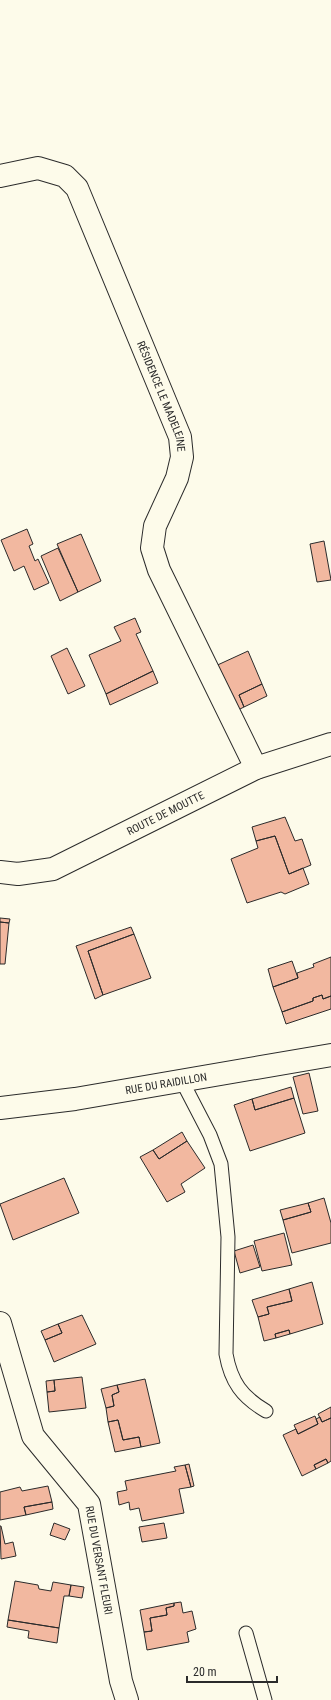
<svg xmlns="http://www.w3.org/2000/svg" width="331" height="1700" font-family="'Roboto Condensed',sans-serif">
	<rect width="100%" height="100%" fill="#fdfbea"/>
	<!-- building -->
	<path fill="#f2b8a0" stroke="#2b2b2b" d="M27,529l6,15 -4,2 6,15 3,-2 11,24 -15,7 -10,-24 -10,5 -13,-31z
		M81,534l20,47 -23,11 -21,-48z
		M324,541l7,39 -14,2 -7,-38z
		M58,548l20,44 -18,9 -19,-45z
		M135,618l6,14 -5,2 17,37 -47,23 -17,-39 32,-14 -7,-14z
		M67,648l18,38 -17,8 -17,-38z
		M248,651l14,33 -23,11 5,12 -14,7 -19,-46z
		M153,671l5,12 -48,22 -4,-11z
		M262,684l5,12 -23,11 -5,-12z
		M285,817l10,24 7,-2 9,26 -22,9 -14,-38 -19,5 -4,-14z
		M275,836l14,38 14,-6 6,16 -24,10 -4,-2 -34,11 -16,-44 27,-11 -2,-7z
		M0,918l10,1 -1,4 -9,-1z
		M0,922l9,1 -4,41h-5z
		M131,927l3,7 -46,17 15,44 -8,4 -19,-53z
		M134,934l17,44 -48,17 -15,-44z
		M331,957v39l-8,3 -1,-4 -9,3v3l-31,11 -9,-25 25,-9 -1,-5 17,-6 -1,-3z
		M292,961l6,17 -25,9 -5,-18z
		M322,995l1,4 8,-3v13l-45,15 -4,-12 31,-11v-3z
		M309,1073l9,38 -15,3 -10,-37z
		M291,1087l3,11 -39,12 -3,-11z
		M294,1098l11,35 -55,18 -16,-46 18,-6 3,11z
		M182,1132l5,9 -28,18 -6,-9z
		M187,1141l18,27 -24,16 4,8 -18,10 -27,-45 13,-7 6,9z
		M64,1178l15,35 -66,27 -13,-36z
		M324,1198l7,25v20l-39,10 -9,-33 28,-8 -3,-9z
		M308,1203l3,9 -28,8 -3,-10z
		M284,1233l8,32 -30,6 -8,-30z
		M253,1245l7,22 -20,6 -6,-22z
		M312,1282l11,42 -33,10 -1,-4 -14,4 1,4 -12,3 -6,-24 11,-3 -2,-7 25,-6 -3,-12z
		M289,1289l3,12 -25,6 2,7 -11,3 -6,-17z
		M82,1315l14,29 -42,18 -9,-22 17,-7 -4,-9z
		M58,1324l4,9 -17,7 -4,-9z
		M289,1330l1,4 -14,4 -1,-4z
		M82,1377l4,31 -37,4 -2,-20 8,-1 -1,-11z
		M145,1379l15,64 -19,4 -2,-10 -16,3 -5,-20 -10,2 -2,-14 8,-2 -2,-11 7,-3 -2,-7z
		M54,1380l1,11 -8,1 -1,-11z
		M117,1385l2,7 -7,3 2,11 -8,2 -5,-19z
		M331,1407v11l-9,4 -4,-8z
		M315,1416l3,8 -20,10 -4,-9z
		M320,1417l2,5 9,-4v43l-3,2 -2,-4 -12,6 2,4 -14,7 -19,-41 13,-6 2,5 20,-10 -2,-5z
		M118,1420l5,20 16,-3 2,10 -26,5 -7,-30z
		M326,1459l2,4 -12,6 -2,-4z
		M189,1464l5,22 -3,1 -6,-22z
		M185,1465l6,22 -12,2 5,24 -42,8 -3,-13 -9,2 -1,-8 -10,3 -2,-13 10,-2 -2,-9 51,-10 -2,-4z
		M48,1486l4,16 -28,5 2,8 -26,5v-28l20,-5 2,4z
		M52,1502l1,7 -27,6 -2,-8z
		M54,1523l16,6 -5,11 -15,-5z
		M164,1523l3,15 -25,4 -3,-15z
		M0,1526h1l4,18 8,-2 3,14 -15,3z
		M15,1581l23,4 1,4 12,2 2,-9 18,3 -2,11h-5l-5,32 -51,-8z
		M71,1585l13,2 -2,11 -13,-2z
		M181,1602l2,11 9,-2 4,18 -9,3 2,10 -42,8 -3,-18 8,-1 -2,-13 17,-3 -1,-7 8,-2v-3z
		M174,1603v3l-8,2 1,7 -17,3 2,13 -8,1 -4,-22z
		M8,1620l51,8 -2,15 -29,-5 1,-7 -22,-4z"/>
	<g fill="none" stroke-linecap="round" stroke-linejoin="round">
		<defs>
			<path id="lane" d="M182,1081l28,54 11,29 7,73 -2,117c5,28 16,43 40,57
				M246,1633l19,67"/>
			<g id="street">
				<path id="s1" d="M0,176l38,-8 27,8 12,12 103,249 2,20 -5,21 -22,48 -3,22 7,22 97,198"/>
				<path id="s2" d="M0,1108l75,-9 256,-44"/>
				<path id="s3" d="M0,1323l33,113 56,68 32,177 6,19"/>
			</g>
			<g id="secondary">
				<path id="s4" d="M0,872l18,2 35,-5 203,-101 75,-24"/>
			</g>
		</defs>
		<!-- lane casing -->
		<use href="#lane" stroke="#2b2b2b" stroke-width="15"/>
		<!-- street casing -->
		<use href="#street" stroke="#2b2b2b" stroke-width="24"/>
		<!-- secondary casing -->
		<use href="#secondary" stroke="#2b2b2b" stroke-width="24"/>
		<!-- lane -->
		<use href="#lane" stroke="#fdfbea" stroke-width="13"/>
		<!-- street -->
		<use href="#street" stroke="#fdfbea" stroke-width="22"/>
		<!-- secondary -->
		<use href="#secondary" stroke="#fdfbea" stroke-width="22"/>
	</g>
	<g text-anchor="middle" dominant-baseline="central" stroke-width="3" stroke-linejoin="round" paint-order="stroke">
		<!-- street labels -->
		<g font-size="11" fill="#2b2b2b" stroke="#fdfbea">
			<text stroke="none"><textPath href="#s1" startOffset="309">RÉSIDENCE LE MADELEINE</textPath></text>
			<text stroke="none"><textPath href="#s4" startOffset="179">ROUTE DE MOUTTE</textPath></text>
			<text stroke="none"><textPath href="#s2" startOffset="168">RUE DU RAIDILLON</textPath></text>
			<text stroke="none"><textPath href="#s3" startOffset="263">RUE DU VERSANT FLEURI</textPath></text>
		</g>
	</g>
	<!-- scale -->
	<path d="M187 1676v6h90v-6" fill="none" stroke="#2b2b2b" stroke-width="2"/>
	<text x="193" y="1676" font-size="12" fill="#2b2b2b" stroke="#fdfbea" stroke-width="3" paint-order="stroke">20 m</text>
</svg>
